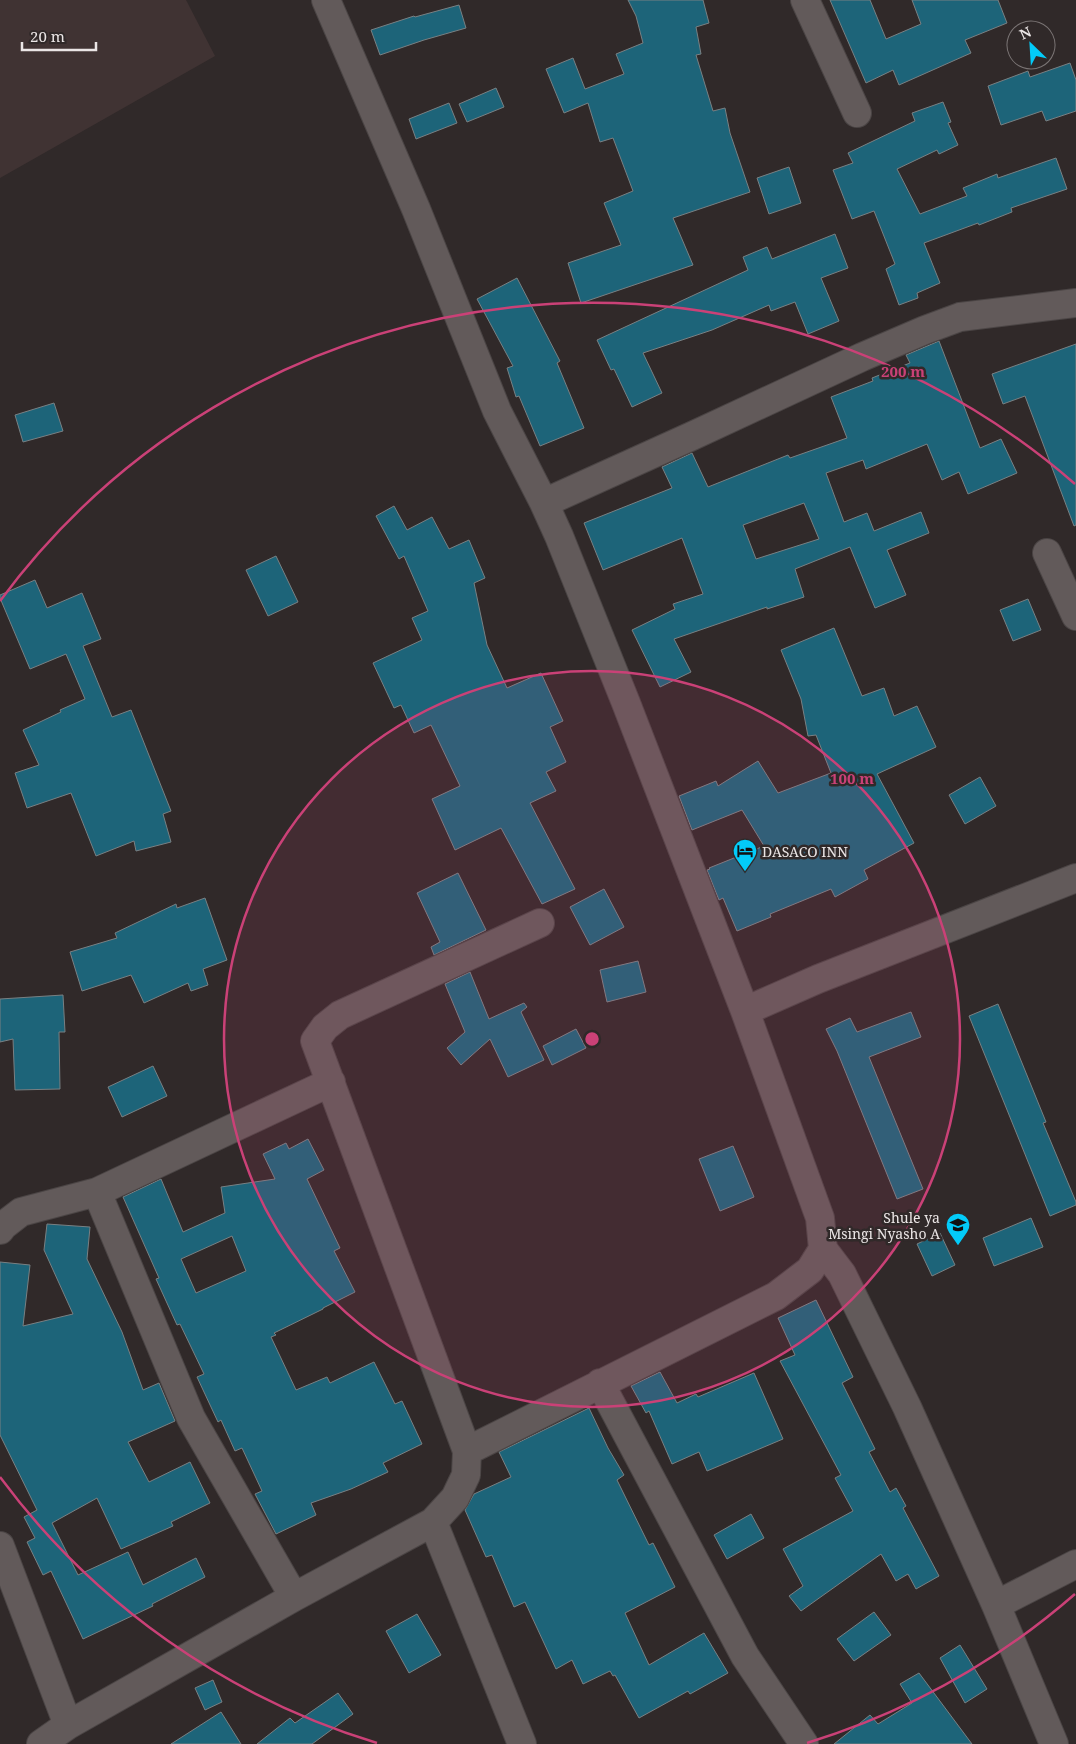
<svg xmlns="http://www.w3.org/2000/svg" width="1076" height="1744" font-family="'Noto Serif',serif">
	<rect width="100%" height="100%" fill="#302929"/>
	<!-- built -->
	<path fill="#403333" d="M0,0h186l29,56 -215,122z"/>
	<!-- building -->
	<path fill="#1d6479" stroke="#798083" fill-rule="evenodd" d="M628,0h75l6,23 -13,4 5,27 -5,1 17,56 12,-3 5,25 20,59 -77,26 20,47 -112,38 -13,-40 53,-18 -17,-42 29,-12 -20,-53 -13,4 -12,-39 -24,10 -18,-44 27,-11 12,31 39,-15 -8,-20 27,-11 -7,-27z
		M830,0h40l16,39 35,-15 -9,-24h86l9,23 -42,17 6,13 -72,32 -6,-15 -27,13z
		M459,5l7,23 -42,12 -44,15 -9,-25 43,-14 1,1z
		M1070,63l6,17v31l-30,10 -4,-10 -41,14 -13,-39 40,-15 2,6z
		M496,88l8,19 -37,15 -8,-18z
		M943,102l8,20 -3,1 10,22 -19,9 -2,-4 -40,19 23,45 47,-18 -4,-8 34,-14 1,4 58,-20 11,31 -56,19 1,4 -33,13 -1,-2 -54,20 16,40 -23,10 1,5 -19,7 -13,-36 9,-5 -21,-53 -22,8 -19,-49 20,-7 -5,-10 67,-32 -3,-8z
		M449,103l8,20 -41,16 -7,-20z
		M789,167l12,36 -32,11 -12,-36z
		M835,234l13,34 -27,10 18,43 -31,13 -13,-32 -24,9 -2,-6 -57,25 -69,23 19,40 -30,14 -18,-38 -3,1 -14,-30 151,-70 -5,-13 24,-10 5,12z
		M517,278l43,83 -3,2 27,65 -44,18 -21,-50 -3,1 -9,-29 6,-2 -36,-67z
		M939,341l41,107 21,-9 16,34 -49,21 -9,-22 -17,8 -15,-36 -61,25 -3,-9 -37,13 18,49 23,-9 7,18 47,-19 8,21 -42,17 19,45 -31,13 -25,-61 -55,22 9,28 -37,12v-2l-93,32 17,33 -31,15 -28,-57 43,-21 -2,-5 30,-10 -21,-56 -79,32 -19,-47 88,-35 -10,-21 30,-14 16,34 80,-32 2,3 57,-20 -16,-41 42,-16 -1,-3 38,-15 -4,-8zM804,503l15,36 -63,20 -13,-34z
		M1076,344v181l-2,1 -49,-130 -22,8 -11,-30z
		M54,403l9,28 -40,11 -8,-27z
		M394,506l13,24 25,-13 17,32 20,-9 16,38 -11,5 13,62 20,43 34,-15 22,48 -13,6 16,35 -20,10 10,19 -26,12 45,86 -33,15 -41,-76 -46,22 -23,-51 28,-13 -29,-61 -17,8 -13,-28 -7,3 -21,-45 49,-23 -10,-22 16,-7 -24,-55 -5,3 -23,-43z
		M276,556l22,46 -30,14 -22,-46z
		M35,580l12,28 35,-15 19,46 -18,7 29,71 19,-7 40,101 -8,3 8,28 -35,9 -2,-10 -38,15 -25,-63 -44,15 -12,-35 24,-8 -16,-35 38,-18 -1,-2 25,-11 -19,-45 -36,15 -30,-71v-3z
		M1028,599l13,31 -28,11 -13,-31z
		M834,628l28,68 22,-8 10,28 23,-10 19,41 -59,27 37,69 -50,27 4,9 -33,18 -4,-8 -61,25 1,3 -34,14 -14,-33 -4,2 -12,-30 3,-1 -1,-1 55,-22 -22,-36 -50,20 -13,-34 37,-15 2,5 40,-25 20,32 53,-20 -15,-38 -8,1 -7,-37 -20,-49z
		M980,777l16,29 -31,18 -16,-29z
		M458,873l28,57 -52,25 -3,-8 9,-5 -23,-49z
		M604,889l20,38 -34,18 -20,-38z
		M205,898l22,62 -24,9 5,16 -17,6 -3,-8 -44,20 -13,-28 -49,16 -12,-39 47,-14 -2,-5 61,-29 1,4z
		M638,961l8,31 -39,10 -7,-32z
		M470,972l19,47 35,-16 3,4 -6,5 23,48 -36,17 -18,-38 -29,26 -14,-17 18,-16 -20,-48z
		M63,995l2,37h-6l1,57 -45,1 -2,-51 -13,3v-43z
		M998,1004l48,118 -3,1 33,79v3l-26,11 -81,-200z
		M911,1012l10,25 -52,20 54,132 -26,10 -60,-148 -11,-22 24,-11 7,14z
		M576,1029l10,19 -34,17 -9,-19z
		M153,1066l14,30 -45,21 -14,-30z
		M308,1139l16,31 -17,9 33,69 -6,3 21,41 -32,16v1l-49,24 2,2 -5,2 25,53 31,-13 3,6 44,-21 21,42 7,-3 20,43 -39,19 5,9 -37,17 -40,14 5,12 -40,19 -21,-40 7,-3 -20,-43 -7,3 -14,-31 -3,2 -21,-45 7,-3 -24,-50 -3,1 -21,-46 3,-1 -36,-81 38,-18 22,53 42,-19 -4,-26 54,-8 -12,-25 23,-11 3,6zM232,1236l14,35 -50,22 -15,-34z
		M733,1146l21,51 -34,14 -21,-52z
		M1031,1218l12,29 -49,19 -11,-28z
		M47,1224l43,3 -3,32 35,73 21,58 16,-7 16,38 -47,21 21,40 41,-20 20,41 -39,19 2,4 -52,23 -24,-51 -45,25 26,52 50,-23 15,33 53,-27 9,19 -53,27 1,2 -70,33 -32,-68 -8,4 -16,-33 8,-4 -11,-21 13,-7 -37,-75v-173l30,3 -7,61 50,-12 -29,-64z
		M940,1233l15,32 -23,11 -15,-32z
		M816,1300l37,77 -11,6 33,66 -6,3 21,40 6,-4 10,18 -3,2 36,68 -23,13 -8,-15 -12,7 -15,-27 -80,57 -12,-15 14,-10 -20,-37 70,-38 -18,-33 6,-3 -61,-114 15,-6 -17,-37z
		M660,1372l17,31 19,-9 2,3 56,-24 29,66 -76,32 -8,-19 -27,12 -23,-53 -3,2 -15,-27z
		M589,1408l19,40 16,27 -7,5 32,65 4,-2 22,44 -50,26 24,52 55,-32 24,40 -38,21 -2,-3 -49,27 -24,-43 -2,1 -3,-5 -27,13 -11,-24 -16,9 -31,-67 -11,5 -22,-52 -6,2 -21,-47 9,-16 37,-17 -12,-25z
		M751,1514l13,24 -37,21 -13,-24z
		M874,1612l17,23 -37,26 -17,-22z
		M417,1614l24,41 -32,18 -23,-42z
		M960,1645l27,44 -22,14 -25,-45z
		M919,1673l53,71h-138l36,-29 8,9 34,-21 -12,-19z
		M213,1680l9,22 -17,8 -10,-22z
		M338,1693l15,21 -41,30h-55l33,-26 5,5z
		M221,1712l20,32h-70z"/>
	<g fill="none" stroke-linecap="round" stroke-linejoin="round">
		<defs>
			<path id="minor" d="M326,0l90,209 81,202 47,92 15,33 67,167 119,308 75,207 3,31 -13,21 -34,26 -309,155
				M805,0l52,113
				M544,503l148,-67 170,-79 63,-27 35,-13 116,-14
				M1047,553l29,63
				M745,1011l73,-32 258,-101
				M97,1192l94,226 103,179
				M0,1230l3,-4 18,-14 76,-20 234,-110
				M823,1249l19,25 65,133 89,198 58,139
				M600,1383l145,273 59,88
				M433,1522l89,222
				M0,1546l68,179
				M996,1605l80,-41
				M41,1744l27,-19 226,-128 139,-75 22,-24 11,-23 1,-24 -152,-410 10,-14 15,-12 200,-92"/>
		</defs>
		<!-- minor casing -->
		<use href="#minor" stroke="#4b4545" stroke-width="30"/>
		<!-- minor -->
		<use href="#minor" stroke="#625a5a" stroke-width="28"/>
	</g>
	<!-- distance rings -->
	<circle cx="592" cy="1039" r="368" fill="#ca4177" fill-opacity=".12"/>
	<g fill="none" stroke="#ca4177" stroke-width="2.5">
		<circle cx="592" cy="1039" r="368"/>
		<path d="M1075 1594A736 736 0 0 1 807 1743M377 1743A736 736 0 0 1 0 1477M0 601A736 736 0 0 1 1075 484"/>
	</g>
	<!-- icons -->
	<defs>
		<symbol id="hotel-pin" viewBox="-11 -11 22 30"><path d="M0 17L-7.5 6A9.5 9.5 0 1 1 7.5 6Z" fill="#03cbf9" stroke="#302929"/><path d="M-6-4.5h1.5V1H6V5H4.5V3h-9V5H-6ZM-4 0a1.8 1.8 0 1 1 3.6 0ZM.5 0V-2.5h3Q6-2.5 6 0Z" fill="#111"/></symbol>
		<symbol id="school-pin" viewBox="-11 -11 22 30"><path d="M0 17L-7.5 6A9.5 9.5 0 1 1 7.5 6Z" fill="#03cbf9" stroke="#302929"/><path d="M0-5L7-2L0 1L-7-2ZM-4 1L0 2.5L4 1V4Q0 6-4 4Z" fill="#111"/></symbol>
	</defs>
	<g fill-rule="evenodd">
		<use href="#hotel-pin" x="731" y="837" width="28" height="38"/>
		<use href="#school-pin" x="944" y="1211" width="28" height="38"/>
	</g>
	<g text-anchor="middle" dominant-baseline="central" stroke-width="5" stroke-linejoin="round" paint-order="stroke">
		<!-- poi labels -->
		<g font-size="14" fill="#ebe6e6" stroke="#302929" text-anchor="start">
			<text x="762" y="851">DASACO INN</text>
			<text x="940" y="1217" text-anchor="end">Shule ya<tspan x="940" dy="16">Msingi Nyasho A</tspan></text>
		</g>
	</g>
	<circle cx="592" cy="1039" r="8" fill="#ca4177" stroke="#302929" stroke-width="2.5"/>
	<g font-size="15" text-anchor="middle" font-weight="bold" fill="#ca4177" stroke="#302929" stroke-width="5" stroke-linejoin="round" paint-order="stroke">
		<text x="903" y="377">200 m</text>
		<text x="852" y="784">100 m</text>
	</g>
	<!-- north arrow -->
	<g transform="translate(1031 45) rotate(335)"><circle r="24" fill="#302929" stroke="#7b7575"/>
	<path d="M0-4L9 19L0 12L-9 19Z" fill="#03cbf9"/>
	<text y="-8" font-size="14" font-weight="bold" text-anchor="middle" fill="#ebe6e6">N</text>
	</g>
	<!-- scale -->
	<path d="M22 42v8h74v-8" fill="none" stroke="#ebe6e6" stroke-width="2.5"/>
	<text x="30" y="42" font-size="15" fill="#ebe6e6" stroke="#302929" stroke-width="4" paint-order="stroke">20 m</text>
</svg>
